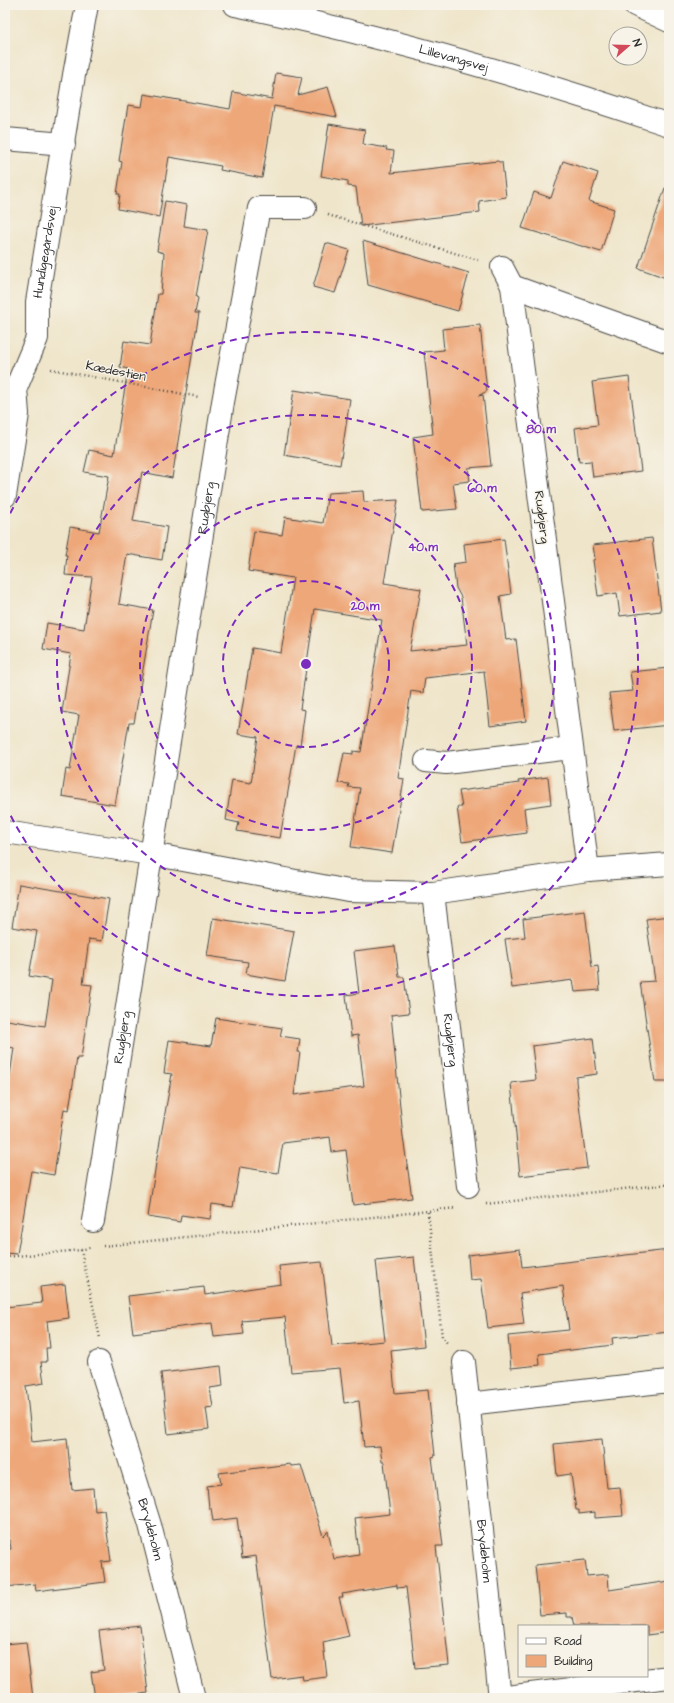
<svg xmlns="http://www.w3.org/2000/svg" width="674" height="1703" font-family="'Architects Daughter',sans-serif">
	<rect width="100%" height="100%" fill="#f7f3e8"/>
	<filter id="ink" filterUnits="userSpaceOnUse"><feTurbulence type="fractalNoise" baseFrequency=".025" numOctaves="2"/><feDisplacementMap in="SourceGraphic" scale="8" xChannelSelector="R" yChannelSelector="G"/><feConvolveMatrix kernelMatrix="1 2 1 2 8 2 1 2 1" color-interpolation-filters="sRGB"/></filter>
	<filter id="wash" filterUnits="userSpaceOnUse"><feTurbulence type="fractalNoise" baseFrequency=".012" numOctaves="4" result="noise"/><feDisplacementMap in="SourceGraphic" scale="16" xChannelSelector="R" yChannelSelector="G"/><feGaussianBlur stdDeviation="0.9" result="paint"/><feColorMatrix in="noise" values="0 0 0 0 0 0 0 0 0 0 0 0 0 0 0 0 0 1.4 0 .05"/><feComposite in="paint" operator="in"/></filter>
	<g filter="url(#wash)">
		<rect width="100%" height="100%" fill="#efe5ca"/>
		<g id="blocks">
			<!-- building -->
			<path fill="#eea779" d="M276,73l26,4 -4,18 30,-8 9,30 -63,-11 -12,72 -42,-8 1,-4 -52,-9 -10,60 -41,-8 2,-15h-3l5,-32 -3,-1 9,-56 14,2 2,-13 86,15 3,-17 39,7z
				M329,124l36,6 -2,14 24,4 -1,2 8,1 -3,22 107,-12 1,1h3l4,35 -27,4 1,11 -119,14 -5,-39 -8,-1v-5l-27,-5z
				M563,161l35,12 -9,28 25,8 -13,43 -79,-24 12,-36 17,6z
				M665,188h4v91l-31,-11z
				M165,201l22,4 -3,21 24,4 -12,67 2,1 -3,15h4l-27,165 -30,-6 -9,49 34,6 -5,33 -35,-6 -8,50 34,6 -19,113h-5l-14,82 -53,-9 4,-27 4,1 9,-55 -17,-3 9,-58 -28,-5 4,-26 37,6 8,-52 -27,-2 2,-20h-2l5,-28 29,5 10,-56 -25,-4 5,-22 25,5 14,-86 -8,-2 4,-26 26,4 8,-51h3l3,-41 -7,-2z
				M363,241l106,32 -11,38 -90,-26z
				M326,243l23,7 -14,43 -22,-6z
				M480,325l7,66 -9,5 5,-1 8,71 -23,2 2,13 -17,2 4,26 -35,3 -9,-75 20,-3 -9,-82 20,-2 -2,-21z
				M629,377l12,94 -48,6 -2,-16 -12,1 -4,-34 23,-3 -6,-43z
				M294,390l56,9 -10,66 -56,-10z
				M363,491l1,11 34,-2 -14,83 37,6 -11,62 57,-6 -6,-48 -5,-9 -3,-24 13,-2 -2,-18 40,-5 7,55 -11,2 6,44 10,-1 10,82 -36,5 -6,-55 -59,7 -2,15 -12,-2 -13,87 6,1 -12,74 -41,-6 9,-59 -12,-1 1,-3 -11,-1 6,-30 9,1v-3l8,1 21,-132 -67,-11 -15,100 5,1 -5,36 -4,-1 -16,93 -43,-7 2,-8 -13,-3 6,-40 19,3 7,-46 -20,-3 14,-86 29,5 12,-75 -45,-7 6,-40 28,4 3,-18 38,6 5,-30z
				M652,538l9,73 -41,5 -3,-23 -19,3 -5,-36 2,-1 -2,-14z
				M669,668v57l-55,6 -5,-38 24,-2 -3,-19z
				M548,777l3,27 -27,4 3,25 -65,9 -5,-35h5l-3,-16 60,-8 -1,-2z
				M19,884l90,15 -7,42 -13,-2 -6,45 9,1 -11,73h-4l-8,52 -5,-1 -10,66 -23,-4 -14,83 -12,-1v-144l9,-61 -9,-2v-12l2,-14 38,6 7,-46 -23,-4 8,-45 -25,-4z
				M585,911l7,56 6,-1 2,24 -25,2 -2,-12 -61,8 -7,-49 20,-2 -2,-18z
				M669,916v166h-14l-15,-100 15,-1 -9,-62z
				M213,918l81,13 -9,50 -39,-7 2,-12 -41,-6z
				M395,946l4,31h5l5,36 -18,2 12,122 9,61 -59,7 -7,-55 -14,2 -2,-15 -47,6 -5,30 -38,-6 -7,40 -21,-3 -2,15 -29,-4 -1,7 -32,-5 8,-54 16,-89 -8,-1 5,-33 42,6 5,-28 66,10 -2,8 20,3 -2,13h2l-6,43 70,-9 -6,-51 -7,1 -5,-41 13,-2 -5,-42z
				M593,1038l4,36 -21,3v4l11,87 -67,8 -9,-93 25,-3 -4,-34z
				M520,1249l2,18 147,-17v82l-57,6 1,7 -74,9 1,11 -29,3 -3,-32 61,-6 -6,-44 -43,7 4,31 -36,4 -7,-49 -11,1 -2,-25z
				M414,1257l10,89 -33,4 4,43 33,-3 7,66 -3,1 11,89h-7l13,119 -34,3 -9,-81 -9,1v-3l-55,9 1,3h-4l10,39 -26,6 4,35 -24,3 -1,-5 -30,4 -16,-123 -14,2 -5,-40 -24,3 -2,-13h-2l-2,-22 14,-2 -2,-11 71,-9 1,2 10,-1 22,71 5,-5 6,28 25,-4 -4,-37 35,-4 -6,-52h-2l-2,-16 -16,1 -5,-46 -15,2 -4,-35 -49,4 -6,-55 -43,4 2,13 -30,3 -2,-14 -79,10 -5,-37 76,-9 1,8 76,-11 -2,-18 43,-4 10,84 53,-5 -9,-80z
				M65,1284l4,34 -22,3 3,27h-4l1,14h-6l3,21 -18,3 6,56 35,-4 5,52 21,-2 2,23 9,-1 7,51 -9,1 3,20 -69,9 -1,-7 -30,3v-37l6,-1 -6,-42v-200l37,-4 -2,-16z
				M221,1366l2,20 -13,2 3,19 -7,1 3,21 -41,5 -7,-61z
				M602,1439l5,49 13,-1 3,29 -28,2v-6l-16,2v-4h-3l-5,-36 -14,2 -3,-32z
				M585,1560l2,16 21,-2 1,16 60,-9v51l-22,3v-9h-73l-2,-9h-5v-4l-27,2 -5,-50z
				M140,1626l8,67 -35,5h-18l-4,-26 13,-2 -5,-39z
				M26,1642l7,56h-28v-54z"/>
		</g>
	</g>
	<g filter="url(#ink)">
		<use href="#blocks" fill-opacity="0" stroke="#484743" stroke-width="1"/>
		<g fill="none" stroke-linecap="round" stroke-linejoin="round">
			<defs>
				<g id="minor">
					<path d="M635,5l34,16"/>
					<path d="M5,139l59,5"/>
					<path d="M502,267l10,19"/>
					<path id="s1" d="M5,496l13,-82 -2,-26 21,-50v-36l37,-227 13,-70"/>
					<path d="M426,761l20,2 125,-15"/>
					<path d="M5,832l146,22 198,37 84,2 155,-23 81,-6"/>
					<path d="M588,870l-76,-584 157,56"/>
					<path id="s2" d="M433,893l35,293"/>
					<path id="s3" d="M93,1221l130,-819 36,-194h46"/>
					<path id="s4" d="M99,1362l51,163 44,173"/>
					<path id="s5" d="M464,1362l36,336"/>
					<path d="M468,1404l201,-23"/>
					<path d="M497,1698l172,-21"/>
				</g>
				<g id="tertiary">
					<path id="s6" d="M235,5c147,30 292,72 434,120"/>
				</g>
			</defs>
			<!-- minor casing -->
			<use href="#minor" stroke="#484743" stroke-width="24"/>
			<!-- tertiary casing -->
			<use href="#tertiary" stroke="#484743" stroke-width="24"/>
			<!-- path -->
			<path stroke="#484743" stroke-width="2.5" stroke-dasharray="1 3" stroke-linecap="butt" d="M328,215l150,45
				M51,369l148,28
				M486,1204l183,-20
				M428,1212l14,125 6,7
				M103,1246l353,-38
				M81,1250l19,88
				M5,1257l76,-7 11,-3"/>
			<!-- minor -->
			<use href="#minor" stroke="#fff" stroke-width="22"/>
			<!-- tertiary -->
			<use href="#tertiary" stroke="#fff" stroke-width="22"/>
		</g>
	</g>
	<!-- distance rings -->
	<g fill="none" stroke="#7b2cbf" stroke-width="2" stroke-dasharray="7 5">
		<circle cx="306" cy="664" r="83"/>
		<circle cx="306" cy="664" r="166"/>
		<circle cx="306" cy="664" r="249"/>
		<path d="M5 524A332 332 0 1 1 5 804"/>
	</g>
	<g text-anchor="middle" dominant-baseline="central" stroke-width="3" stroke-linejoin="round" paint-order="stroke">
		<!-- street labels -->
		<g font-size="13" fill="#2b2b2b" stroke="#f7f3e8">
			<text stroke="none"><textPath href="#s6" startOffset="225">Lillevangsvej</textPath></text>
			<text stroke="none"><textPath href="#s1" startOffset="250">Hundigegårdsvej</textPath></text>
			<text transform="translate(116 371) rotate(11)">Kædestien</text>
			<text stroke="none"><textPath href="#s3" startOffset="722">Rugbjerg</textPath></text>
			<text transform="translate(542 517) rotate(83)">Rugbjerg</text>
			<text stroke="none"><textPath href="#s3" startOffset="186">Rugbjerg</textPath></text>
			<text stroke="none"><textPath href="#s2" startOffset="148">Rugbjerg</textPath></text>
			<text stroke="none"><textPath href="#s4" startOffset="175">Brydeholm</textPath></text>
			<text stroke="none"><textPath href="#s5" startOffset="190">Brydeholm</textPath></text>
		</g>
	</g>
	<circle cx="306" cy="664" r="6" fill="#7b2cbf" stroke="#f7f3e8" stroke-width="2"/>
	<g font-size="12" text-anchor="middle" font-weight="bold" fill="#7b2cbf" stroke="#f7f3e8" stroke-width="3" stroke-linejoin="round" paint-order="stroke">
		<text x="541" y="433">80 m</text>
		<text x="482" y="492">60 m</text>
		<text x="423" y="551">40 m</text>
		<text x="365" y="610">20 m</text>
	</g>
	<!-- margin -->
	<rect width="674" height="1703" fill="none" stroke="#f7f3e8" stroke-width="20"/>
	<!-- legend -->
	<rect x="518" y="1625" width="130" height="52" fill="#f7f3e8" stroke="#a5a39c"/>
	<rect x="526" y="1638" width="20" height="6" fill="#ffffff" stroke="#a5a39c"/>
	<text x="554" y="1645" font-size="12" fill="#2b2b2b">Road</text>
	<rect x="526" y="1655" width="20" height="12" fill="#eea779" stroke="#a5a39c"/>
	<text x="554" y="1665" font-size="12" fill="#2b2b2b">Building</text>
	<!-- north arrow -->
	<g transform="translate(628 46) rotate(70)"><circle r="19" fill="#f7f3e8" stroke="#a5a39c"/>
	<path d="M0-3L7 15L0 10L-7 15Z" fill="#d1495b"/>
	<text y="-6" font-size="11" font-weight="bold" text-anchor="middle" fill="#2b2b2b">N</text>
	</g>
</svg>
